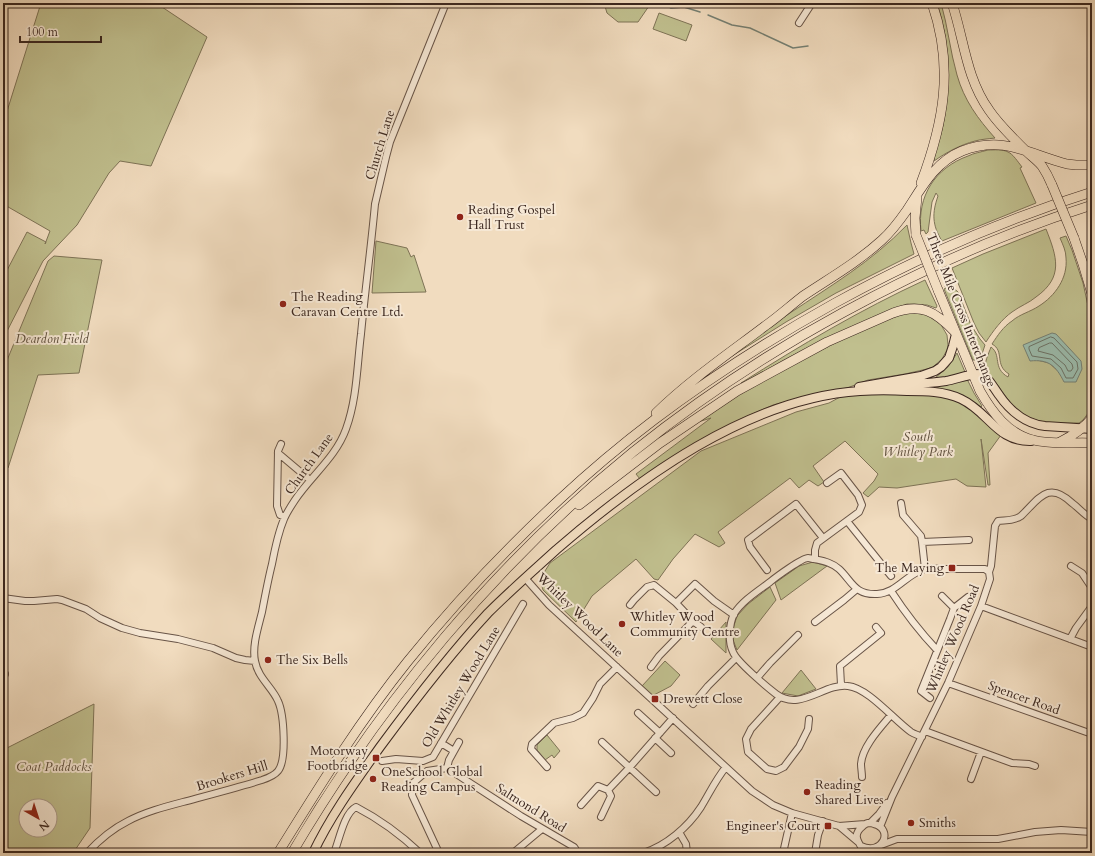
<svg xmlns="http://www.w3.org/2000/svg" width="1095" height="856" font-family="Cardo,serif">
	<rect width="100%" height="100%" fill="#f1dcbf"/>
	<filter id="stains"><feTurbulence type="fractalNoise" baseFrequency=".005" numOctaves="4"/><feColorMatrix values="0 0 0 0 .2 0 0 0 0 .09 0 0 0 0 .02 0 0 0 .5 -.17"/></filter>
	<radialGradient id="worn" r=".72"><stop offset=".6" stop-color="#630" stop-opacity="0"/><stop offset="1" stop-color="#630" stop-opacity=".3"/></radialGradient>
	<!-- green -->
	<path fill="#c0bf8e" stroke="#7e7356" fill-rule="evenodd" d="M41,3h115l51,34 -56,129 -31,-5 -11,12 -32,52 -34,36 -40,78v-61l24,-46 19,10 -1,2 5,-13 -47,-27v-80z
		M604,3h38l7,3 -11,16h-20l-11,-9z
		M937,3h4c7,24 9,48 16,72 7,25 21,44 38,63 -7,1 -13,1 -20,3 -15,4 -28,11 -41,20 1,-11 7,-24 9,-36 8,-40 7,-83 -6,-122z
		M659,13l33,12 -6,16 -33,-12z
		M988,150c6,0 15,-1 20,2 5,2 10,10 14,15l-2,1 16,35 -94,38c-10,-16 -10,-28 -4,-45l-2,-3 -4,9 -4,30 -2,2 -2,-4 -3,1c-4,-35 14,-63 47,-75 6,-3 13,-4 20,-6z
		M907,225l4,18 3,11 -78,39 -50,29 -54,34 6,-5c17,-13 34,-26 52,-38 42,-28 81,-51 117,-88z
		M1046,229c11,28 18,48 -10,68 -7,6 -16,9 -24,15 -10,7 -19,19 -26,30l-7,-9 -5,-10 -22,-55 31,-14z
		M1066,236l6,14 11,33 9,41v84l-9,12 -4,3c-14,0 -34,1 -46,-4 -19,-7 -28,-24 -39,-39 -2,-3 -6,-6 -8,-9 -3,-7 3,-18 5,-24 11,8 1,21 17,30l1,-3c-15,-9 -4,-23 -17,-30 6,-9 11,-17 20,-23 8,-7 18,-9 27,-15 16,-10 29,-28 27,-48 0,-7 -3,-13 -6,-20zM1037,360l44,1 -23,10 -9,-8z
		M376,241l31,7 4,9 3,-2 12,37 -54,1z
		M54,256l48,4 -23,113 -41,2 -30,93 -5,-1v-97l45,-109z
		M925,280l12,26 -1,2 -9,-3 -13,-1h-7l-16,6 -88,40 -21,11 -38,22h-3c60,-38 119,-73 184,-103z
		M948,284h1l9,8 13,33 9,14 5,6 -5,15h-7l-29,-71 2,-1 -1,-2z
		M908,312l21,3 11,8 7,12 1,10 -1,5 -5,9 -9,8 -6,2 -22,5 -37,6 -21,8 -36,7 -38,10 -32,14 -40,22 -61,38 -4,-5 75,-56 -13,4 44,-30 55,-30 68,-34z
		M957,353l8,19 -12,4 -18,3v-1l13,-11z
		M967,379l7,14 8,13 -1,1 -20,-12 -50,-8z
		M863,393l64,1 32,5 42,36 -13,18 2,32h-2l-7,-46 5,48 -19,-1 -11,-7 -59,9 -18,-1 -11,10 -5,-4 11,-12 4,-7 -33,-33 -32,25 11,16 -6,4 -9,-6 -10,8 -9,-10 -72,54 7,11 -6,4 -24,-13 -22,25 -15,21 -4,-1 -18,-20 -44,37 -16,26 -33,-32 -3,-11 10,-16 151,-112 95,-39 33,-9 13,-7z
		M813,562l14,4 -46,34 -6,-17 24,-17z
		M770,587l6,13 -39,50 -6,-15 6,-19 11,-12z
		M726,622v31l-15,-14z
		M665,661l15,14 -9,11 -19,10 -10,-10z
		M801,670l15,19 -18,7 -16,-3z
		M94,704l-4,124 -17,25h-70v-103zM26,806h24v24h-24z
		M547,735l13,16 -6,7 -2,-3 -7,5 -8,-10v-5z"/>
	<!-- water -->
	<path fill="#9bbcad" stroke="#758074" d="M1052,333l4,1 25,27 1,8 -6,13h-12c-8,-16 -15,-23 -34,-21l-7,-16z"/>
	<g fill="none" stroke-linecap="round" stroke-linejoin="round">
		<!-- shore -->
		<path stroke="#6b7266" stroke-width="1" d="M1051,337l3,1 23,24 1,7 -5,9h-7l-5,-10 -10,-9 -19,-3 -3,-7v-2z
			M1050,343h2l20,21 1,4 -2,3h-3l-3,-6 -12,-10 -15,-4 1,-3z"/>
		<!-- stream -->
		<path stroke="#758074" stroke-width="1.5" d="M663,3l8,5 13,-1 16,5
			M708,15l24,10 18,3 43,20 15,-2"/>
		<defs>
			<path id="minor" d="M799,23l13,-20
				M281,444l-3,7 -1,55 3,9 5,2
				M278,453l32,27
				M901,503l2,12 18,21 1,6 47,-2
				M847,521l44,55
				M922,542l3,27
				M815,559v-9l2,-7 42,-31 3,-7 -4,-10 -17,-22 -14,10
				M1071,566l11,7 10,15
				M767,570l-17,-23 -2,-7 48,-36 27,34
				M525,578l24,27 203,186 21,14 19,8 47,13 26,-2
				M891,591c13,20 30,42 46,59
				M942,596l12,12
				M3,598l22,3h9l23,-2 5,1 24,9 14,9 22,10 18,5 38,6 35,9 23,10 9,2 10,1
				M630,605l4,-5 13,-13 7,-2 22,18
				M981,606l111,41
				M815,622l29,-22 13,-11
				M701,627l-8,-6 -17,-18 19,-19 19,17 20,14
				M1070,639l6,-11 16,-22
				M651,667l8,-11 34,-35
				M3,674h2
				M757,678l13,-15 28,-28
				M948,683l144,51
				M841,685l-1,-19 41,-33 -5,-6
				M780,697l-29,32 -5,10 2,13 19,17 9,2 8,-4 15,-20 9,-18 1,-10
				M930,698l-9,-7 29,-72 4,-11 14,-11
				M693,704l15,-18 28,-28
				M638,713l22,20
				M925,731l87,32 17,1 6,2
				M922,737c-4,-2 -8,-3 -11,-5 -17,-12 -43,-44 -63,-46 -24,-3 -48,26 -72,8 -9,-7 -39,-32 -43,-42 -5,-10 -4,-28 1,-38 8,-13 24,-23 36,-32 6,-5 32,-24 38,-24 2,0 4,1 6,1 9,2 17,3 25,10 13,12 15,26 38,25 20,-1 29,-20 48,-25 6,-1 14,0 21,0 13,0 26,0 39,0l4,3
				M655,738l16,15
				M602,742l54,50
				M441,743l13,8
				M382,761l14,-2 27,2 10,-4 90,-153
				M547,767l-16,-18 1,-5 22,-21 19,-5 10,-5 10,-15 7,-14 17,-17
				M447,768l74,48 53,31 4,6
				M447,768l2,-8 10,-18
				M862,777c0,-4 -1,-9 -1,-13 1,-17 19,-36 30,-49
				M971,779l10,-27
				M581,805l17,-19 10,4 21,-22 44,-50
				M601,817l10,-21 -3,-6
				M870,823l9,-9 8,-11
				M839,826l19,16
				M880,827l12,-30 56,-114 33,-77 9,-27 -1,-7 2,-6 4,-40 3,-5c8,-1 16,0 23,-5 18,-17 27,-36 51,-13 7,5 12,12 20,16
				M679,832l7,12 1,9
				M881,845l16,-6h101l37,-7 26,-2 31,2
				M861,846c22,10 33,-17 13,-22 -4,-2 -8,-1 -11,2 -12,9 -4,17 2,27
				M87,853c12,-13 25,-24 41,-32 17,-9 36,-14 55,-19 26,-7 53,-14 79,-22 6,-2 12,-4 16,-9 9,-11 6,-57 0,-70 -6,-14 -20,-23 -23,-40 -3,-15 3,-33 7,-49 3,-16 6,-32 10,-48 3,-16 6,-31 12,-45 3,-7 7,-13 11,-19 16,-24 41,-43 51,-71 11,-30 11,-63 15,-95 4,-43 10,-86 14,-130l11,-47 4,-15 56,-139
				M334,853c5,-12 10,-40 22,-46 23,12 45,28 64,46
				M439,853l-27,-58 1,-12 14,-12 20,-3
				M513,853l29,-24
				M643,853c23,-7 45,-26 58,-46 8,-13 15,-28 25,-40
				M783,853l9,-40
				M815,853l3,-18 5,-14"/>
			<path id="major" d="M886,383c20,1 40,1 60,-2 11,-2 22,-7 34,-7 10,5 13,13 19,21 11,16 27,29 46,31l47,3
				M859,387l62,-11 14,-5 6,-4 8,-9 4,-12 3,-12
				M313,853c18,-38 43,-72 67,-106 34,-46 69,-92 108,-134 22,-22 45,-42 68,-63 82,-71 192,-152 304,-159 16,-1 31,-1 47,0 18,0 37,0 54,8 28,13 36,43 70,42"/>
			<path id="highway" d="M952,3c12,36 14,75 37,107 10,15 24,28 37,41 5,5 11,9 16,15 4,6 7,12 10,19
				M921,183c23,-61 33,-116 11,-180
				M916,235l-1,-17 2,-21
				M1074,238l9,26 9,30
				M938,290l42,101c12,21 28,43 53,49 18,5 41,2 59,3
				M656,413c34,-33 72,-59 109,-87 13,-9 25,-20 38,-30 27,-18 55,-34 79,-56 10,-9 18,-20 25,-30 15,-23 28,-48 55,-59 42,-16 66,3 105,13l9,1h16
				M1060,442c12,-6 23,-13 32,-24
				M579,505l81,-62 77,-52 90,-49 66,-29c28,-10 42,-2 62,19
				M278,853c41,-66 81,-131 130,-192 46,-57 97,-111 151,-161 30,-28 62,-55 95,-80 57,-43 118,-82 181,-117 82,-45 167,-83 257,-111
				M292,853c89,-151 204,-290 341,-401 66,-53 137,-100 211,-140 79,-43 162,-80 248,-107"/>
		</defs>
		<!-- minor casing -->
		<use href="#minor" stroke="#685447" stroke-width="8"/>
		<!-- major casing -->
		<use href="#major" stroke="#3b271f" stroke-width="10"/>
		<!-- highway casing -->
		<use href="#highway" stroke="#3b271f" stroke-width="10"/>
		<!-- minor -->
		<use href="#minor" stroke="#f6e8d5" stroke-width="6"/>
		<!-- major -->
		<use href="#major" stroke="#f1dcbf" stroke-width="8"/>
		<!-- highway -->
		<use href="#highway" stroke="#f1dcbf" stroke-width="9"/>
		<defs>
			<path id="highway-bridge" d="M1052,185l22,53
				M916,235l22,55"/>
		</defs>
		<!-- highway-bridge casing -->
		<use href="#highway-bridge" stroke="#3b271f" stroke-width="10" stroke-linecap="butt"/>
		<!-- highway-bridge -->
		<use href="#highway-bridge" stroke="#f1dcbf" stroke-width="9"/>
	</g>
	<!-- markers -->
	<g fill="#8f2418" stroke="#f6e8d5" stroke-width="1.5">
		<circle cx="460" cy="217" r="4"/>
		<circle cx="283" cy="304" r="4"/>
		<rect x="948" y="564" width="8" height="8" rx="2"/>
		<circle cx="622" cy="624" r="4"/>
		<circle cx="268" cy="660" r="4"/>
		<rect x="651" y="695" width="8" height="8" rx="2"/>
		<rect x="372" y="754" width="8" height="8" rx="2"/>
		<circle cx="373" cy="779" r="4"/>
		<circle cx="807" cy="792" r="4"/>
		<circle cx="911" cy="823" r="4"/>
		<rect x="824" y="822" width="8" height="8" rx="2"/>
	</g>
	<g text-anchor="middle" dominant-baseline="central" stroke-width="4" stroke-linejoin="round" paint-order="stroke">
		<!-- street labels -->
		<g font-size="13" fill="#3b271f" stroke="#f6e8d5">
			<text transform="translate(380 145) rotate(-73)">Church Lane</text>
			<text transform="translate(961 310) rotate(68)">Three Mile Cross Interchange</text>
			<text transform="translate(309 464) rotate(-54)">Church Lane</text>
			<text transform="translate(580 615) rotate(44)">Whitley Wood Lane</text>
			<text transform="translate(953 639) rotate(-67)">Whitley Wood Road</text>
			<text transform="translate(461 687) rotate(-59)">Old Whitley Wood Lane</text>
			<text transform="translate(1024 698) rotate(20)">Spencer Road</text>
			<text transform="translate(232 776) rotate(-17)">Brookers Hill</text>
			<text transform="translate(531 808) rotate(32)">Salmond Road</text>
		</g>
		<!-- poi labels -->
		<g font-size="13" fill="#3b271f" stroke="#f6e8d5" text-anchor="start">
			<text x="468" y="210">Reading Gospel<tspan x="468" dy="15">Hall Trust</tspan></text>
			<text x="291" y="297">The Reading<tspan x="291" dy="15">Caravan Centre Ltd.</tspan></text>
			<text x="944" y="568" text-anchor="end">The Maying</text>
			<text x="630" y="617">Whitley Wood<tspan x="630" dy="15">Community Centre</tspan></text>
			<text x="276" y="660">The Six Bells</text>
			<text x="663" y="699">Drewett Close</text>
			<text x="368" y="751" text-anchor="end">Motorway<tspan x="368" dy="15">Footbridge</tspan></text>
			<text x="381" y="772">OneSchool Global<tspan x="381" dy="15">Reading Campus</tspan></text>
			<text x="815" y="785">Reading<tspan x="815" dy="15">Shared Lives</tspan></text>
			<text x="919" y="823">Smiths</text>
			<text x="820" y="826" text-anchor="end">Engineer's Court</text>
		</g>
		<!-- park labels -->
		<g font-size="13" font-style="italic" fill="#5c4d3b" stroke="#f6e8d5">
			<text x="52" y="339">Deardon Field</text>
			<text x="918" y="437">South<tspan x="918" dy="15">Whitley Park</tspan></text>
			<text x="54" y="767">Coat Paddocks</text>
		</g>
	</g>
	<!-- margin -->
	<rect width="1095" height="856" fill="none" stroke="#f1dcbf" stroke-width="16"/>
	<rect x="4" y="4" width="1087" height="848" fill="none" stroke="#3b271f" stroke-width="2"/>
	<rect x="8" y="8" width="1079" height="840" fill="none" stroke="#3b271f"/>
	<!-- north arrow -->
	<g transform="translate(38 818) rotate(141)"><circle r="19" fill="#f6e8d5" stroke="#ab9b8c"/>
	<path d="M0-3L7 15L0 10L-7 15Z" fill="#8f2418"/>
	<text y="-6" font-size="11" font-weight="bold" text-anchor="middle" fill="#3b271f">N</text>
	</g>
	<!-- scale -->
	<path d="M20 36v6h81v-6" fill="none" stroke="#3b271f" stroke-width="2"/>
	<text x="26" y="36" font-size="12" fill="#3b271f" stroke="#f6e8d5" stroke-width="3" paint-order="stroke">100 m</text>
	<rect width="100%" height="100%" filter="url(#stains)"/>
	<rect width="100%" height="100%" fill="url(#worn)"/>
</svg>
